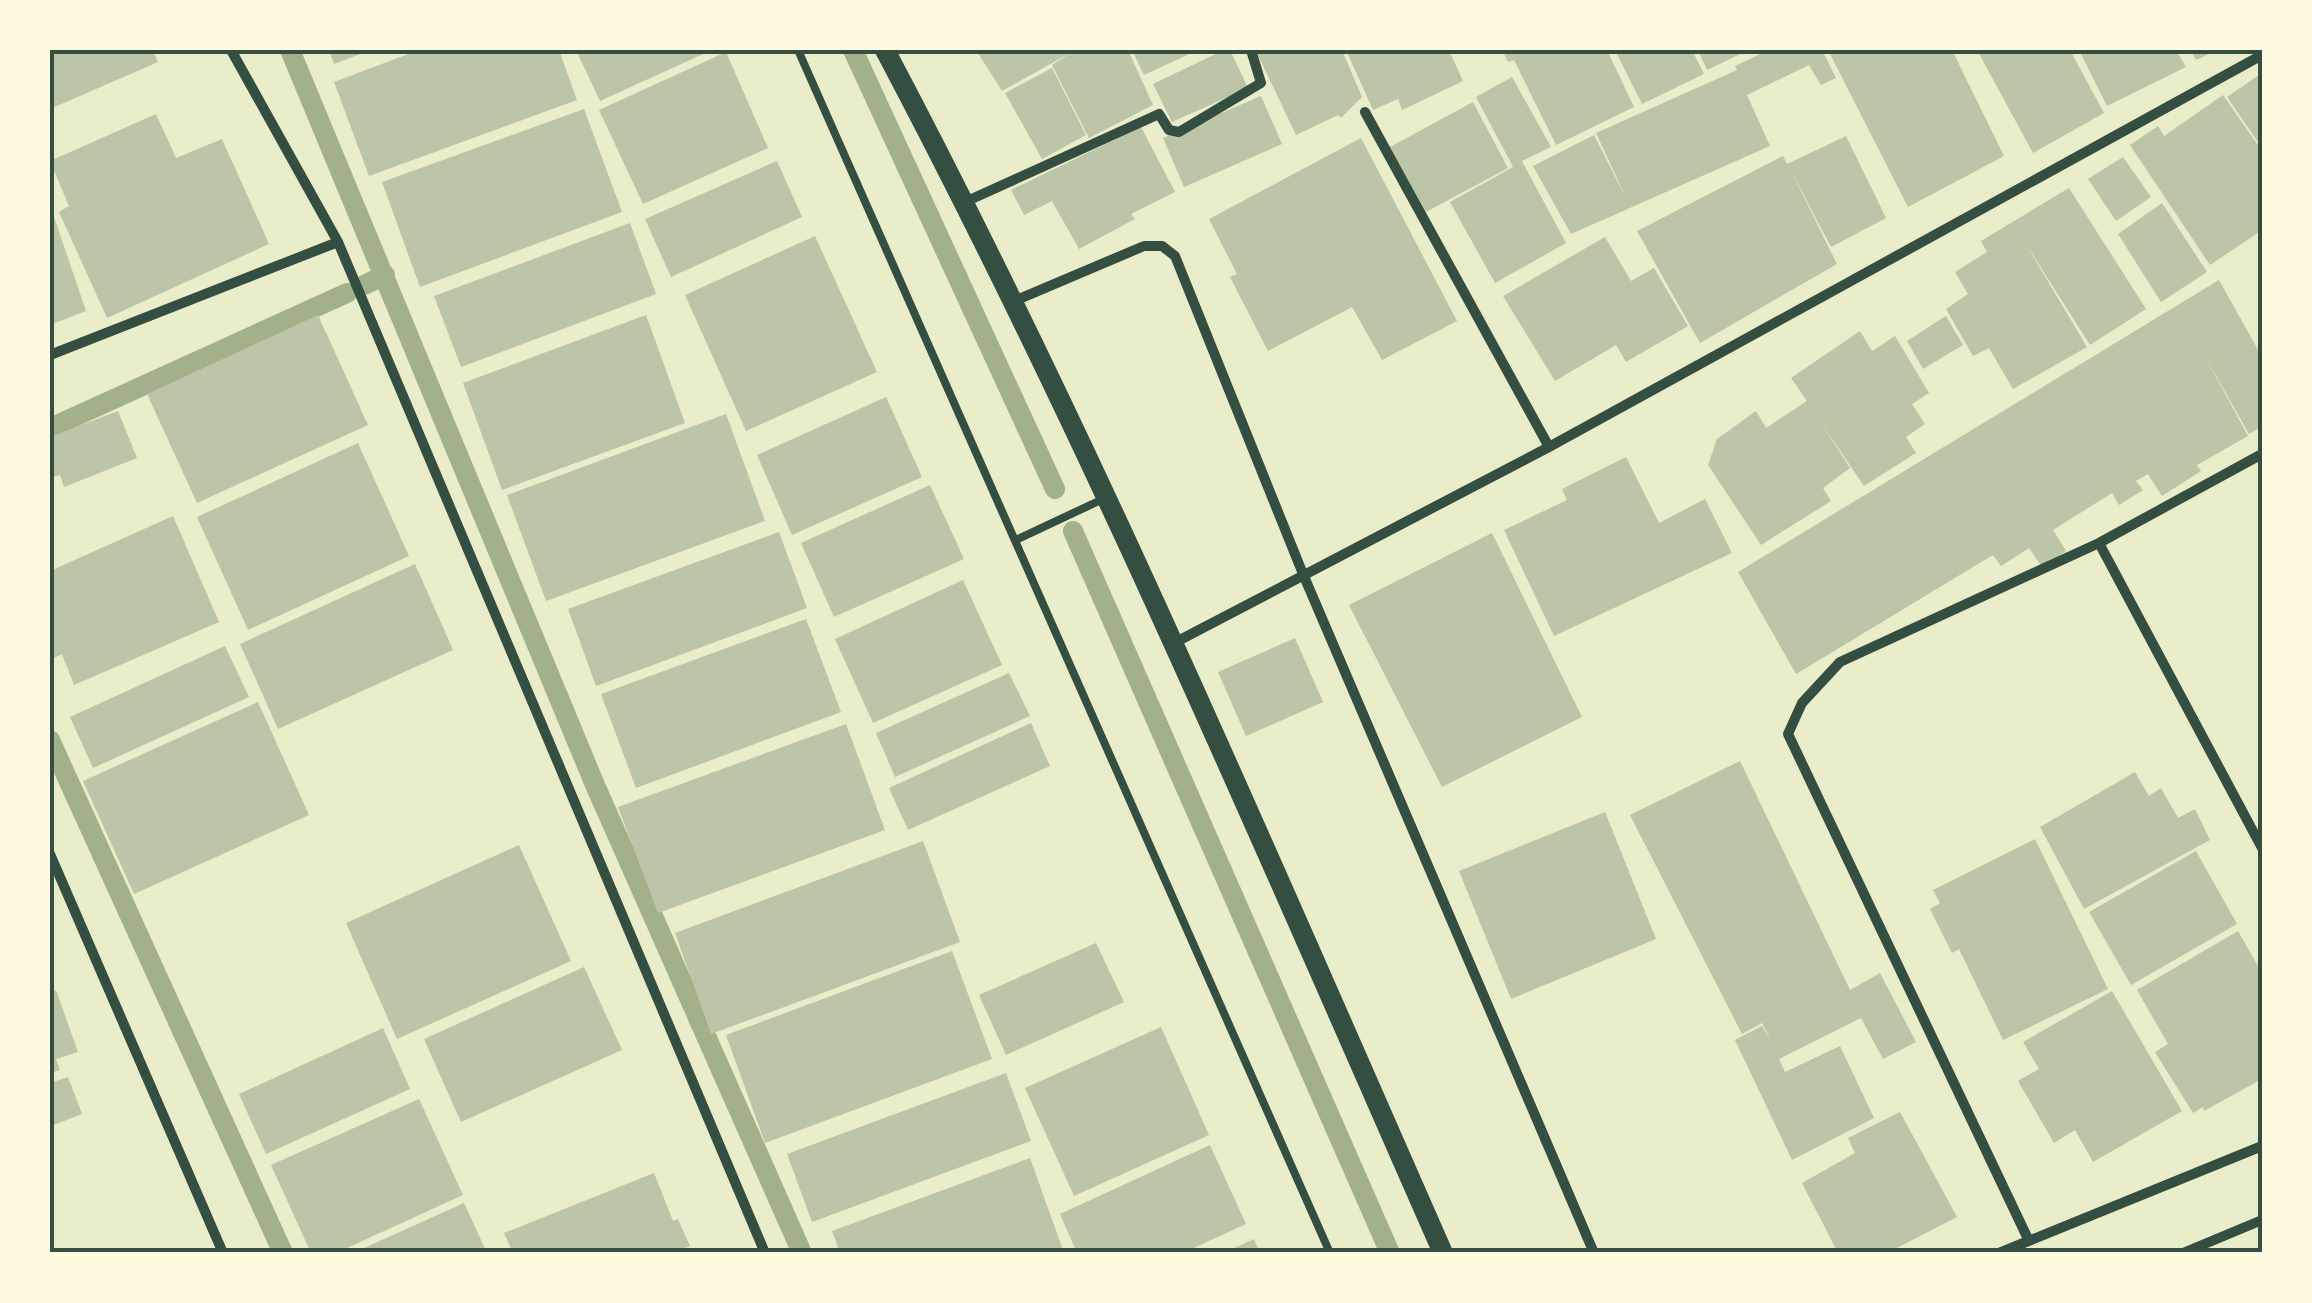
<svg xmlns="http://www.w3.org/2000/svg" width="2312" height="1303" font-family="Literata,serif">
	<rect width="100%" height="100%" fill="#e9edc9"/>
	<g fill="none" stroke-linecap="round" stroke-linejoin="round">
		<!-- stream -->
		<path stroke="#a3b18a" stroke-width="20" d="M290,50l305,735 207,468
			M853,50l202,439
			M364,285l21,-10
			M50,428l297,-135
			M1073,531l317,722
			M50,740l233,513"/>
	</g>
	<!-- building -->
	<path fill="#bcc5a7" d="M50,50h103l5,12 -108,47z
		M329,50h42l-37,14z
		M419,50h140l18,50 -208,76 -35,-94z
		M576,50h136l-112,51z
		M976,50h152l25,55 -64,33 -37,-73 20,-13 -70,39z
		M1132,50h66l-54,25z
		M1224,50h6l18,38 -76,34 -19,-38z
		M1262,50h80l20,47 -21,21 -3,-3 -42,20 -39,-82z
		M1346,50h103l14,31 -61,29 -4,-11 -25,11z
		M1502,50h105l27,57 -78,38 -42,-85 -6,2z
		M1615,50h77l12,24 -62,30z
		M1698,50h51l-42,20z
		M1769,50h53l14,28 -15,7 -12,-20 -62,30 23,51 -199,88 -38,-68 61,-31 33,65 -31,-67 141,-63 -2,-4z
		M1828,50h124l52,106 -96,51z
		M1977,50h93l34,63 -71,40z
		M2079,50h97l10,17 -79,39z
		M2191,50h27l-22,10z
		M726,52l42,96 -125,56 -44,-94z
		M1052,68l34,67 -44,24 -37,-66z
		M2262,73v75l-35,-51z
		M1512,77l39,70 -29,14 44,82 -71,40 -45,-81 63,-35 -37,-70z
		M2223,95l39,56v79l-52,35 -80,-120 28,-19 6,10z
		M1261,96l21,48 -98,43 -21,-49z
		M1473,102l35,66 -82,44 -36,-65z
		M584,109l38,103 -202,75 -38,-105z
		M156,114l20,44 46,-19 47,105 -162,74 -48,-106 10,-6 -19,-45z
		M1141,127l34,65 -44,22 4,5 -56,30 -27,-48 -28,14 -13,-25z
		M1846,136l40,82 -55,29 -42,-80 48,97 -137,79 -63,-112 146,-75 4,8z
		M1361,138l96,183 -75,39 -30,-53 -84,44 -38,-74 7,-3 -28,-55z
		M2123,157l28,40 -35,24 -28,-42z
		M777,161l25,56 -131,60 -26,-58z
		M2069,188l77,121 -56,36 -66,-104 63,106 -74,42 -24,-41 -16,8 -27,-47 22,-15 -13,-22 32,-20 -6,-11z
		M2162,203l45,69 -46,30 -43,-68z
		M50,205l36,106 -36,14z
		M630,223l26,71 -195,73 -27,-71z
		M815,236l62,136 -131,59 -61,-136z
		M1605,237l26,44 23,-13 34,58 -62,36 -10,-17 -61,36 -52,-85z
		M2219,280l43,77v69l-13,8 -46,-81 45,83 -51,29 4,6 -39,25 -14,-22 -12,7 7,9 -24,15 -7,-12 -59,37 13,21 -24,16 -13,-19 -28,18 -8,-11 -197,119 -58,-102z
		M318,315l50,110 -171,78 -50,-109z
		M646,315l39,108 -183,67 -39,-107z
		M1946,316l17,29 -40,24 -16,-28z
		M1860,331l12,20 23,-15 34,57 -17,11 13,20 -19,13 10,16 -52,33 -44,-65 30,47 -27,20 8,13 -70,44 -53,-80 9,-26 39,-28 10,17 41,-27 -16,-23z
		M886,397l36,80 -130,58 -35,-80z
		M118,411l19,47 -73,29 -4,-12 -10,3v-41z
		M726,414l39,107 -219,80 -39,-106z
		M358,443l51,113 -161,74 -51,-113z
		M1626,457l33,66 46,-24 27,54 -178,83 -50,-106 63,-30 -5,-11z
		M930,485l34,74 -130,58 -33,-74z
		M173,516l46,106 -145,63 -12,-31 -12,6v-89z
		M779,532l28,76 -211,78 -28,-77z
		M1492,533l90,184 -140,70 -93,-182z
		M415,564l38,86 -175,79 -38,-85z
		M963,580l39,85 -129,58 -38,-84z
		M806,619l35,93 -205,76 -35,-94z
		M1295,638l28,64 -77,34 -28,-64z
		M225,646l24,51 -156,71 -23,-51z
		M1009,673l21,43 -135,61 -19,-44z
		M258,702l51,113 -175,79 -51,-113z
		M1031,723l19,43 -142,64 -19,-42z
		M846,724l39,106 -227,83 -40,-106z
		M1740,761l110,229 30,-17 36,69 -33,17 -22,-41 -82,41 6,13 55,-26 34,72 -82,42 -57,-120 27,-14 9,15 -9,-18 -20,11 -112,-219z
		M2135,772l14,24 12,-8 17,30 17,-9 15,31 -126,69 -44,-82z
		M1605,812l51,127 -145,60 -52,-128z
		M2035,839l73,150 -105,51 -44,-91 -7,4 -22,-44 10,-6 -7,-13z
		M923,841l37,101 -249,92 -36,-101z
		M519,845l52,116 -174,78 -51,-116z
		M2196,851l41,73 -106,61 -42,-73z
		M2238,931l24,42v106l-58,32 -1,-4 -10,6 -38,-61 13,-8 -31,-54z
		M1096,943l28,59 -118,53 -27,-60z
		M952,951l40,108 -227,84 -39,-108z
		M584,967l38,83 -161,72 -37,-83z
		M56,990l22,62 -22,7 4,11 -10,3v-81z
		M2112,991l70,120 -89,51 -18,-32 -21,13 -36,-62 21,-12 -16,-27z
		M1161,1027l48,108 -135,61 -49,-108z
		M383,1028l27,61 -144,65 -27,-60z
		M1006,1073l25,68 -219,81 -25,-68z
		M68,1077l14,37 -31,12 -1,-43z
		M419,1099l44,96 -127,58h-25l-40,-88z
		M1900,1112l57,105 -70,36h-49l-36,-70 53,-30 -7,-15z
		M1210,1145l36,79 -63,29h-106l-17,-39z
		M1030,1158l34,95h-224l-8,-22z
		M654,1173l19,48 5,-2 12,27 -5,2 2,5h-174l-9,-20z
		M464,1203l23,50h-134z
		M1254,1239l6,14h-37z"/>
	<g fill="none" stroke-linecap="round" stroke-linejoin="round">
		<!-- service -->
		<path stroke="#344e41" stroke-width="8" d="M798,50l532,1203
			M1016,540l87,-41"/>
		<!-- minor -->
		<path stroke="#344e41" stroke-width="10" d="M231,50l107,192 427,1011
			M1365,112l184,335
			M965,202l194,-88 10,16 10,2 82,-49 -10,-33
			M1012,302l132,-56h18l13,10 128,318 291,679
			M50,355l288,-113
			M2099,543l163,305
			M1174,643l375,-196 713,-392
			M50,854l173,399
			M2029,1241l-241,-507 14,-31 38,-41 259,-119 163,-89
			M1999,1253l263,-107
			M2183,1253l79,-33"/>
		<!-- secondary -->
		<path stroke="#344e41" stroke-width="20" d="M885,50c207,391 380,799 558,1203"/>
	</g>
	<!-- border -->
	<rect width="2312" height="1303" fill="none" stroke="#fefae0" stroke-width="105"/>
	<rect x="52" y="52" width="2208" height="1198" fill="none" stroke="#344e41" stroke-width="4"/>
</svg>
